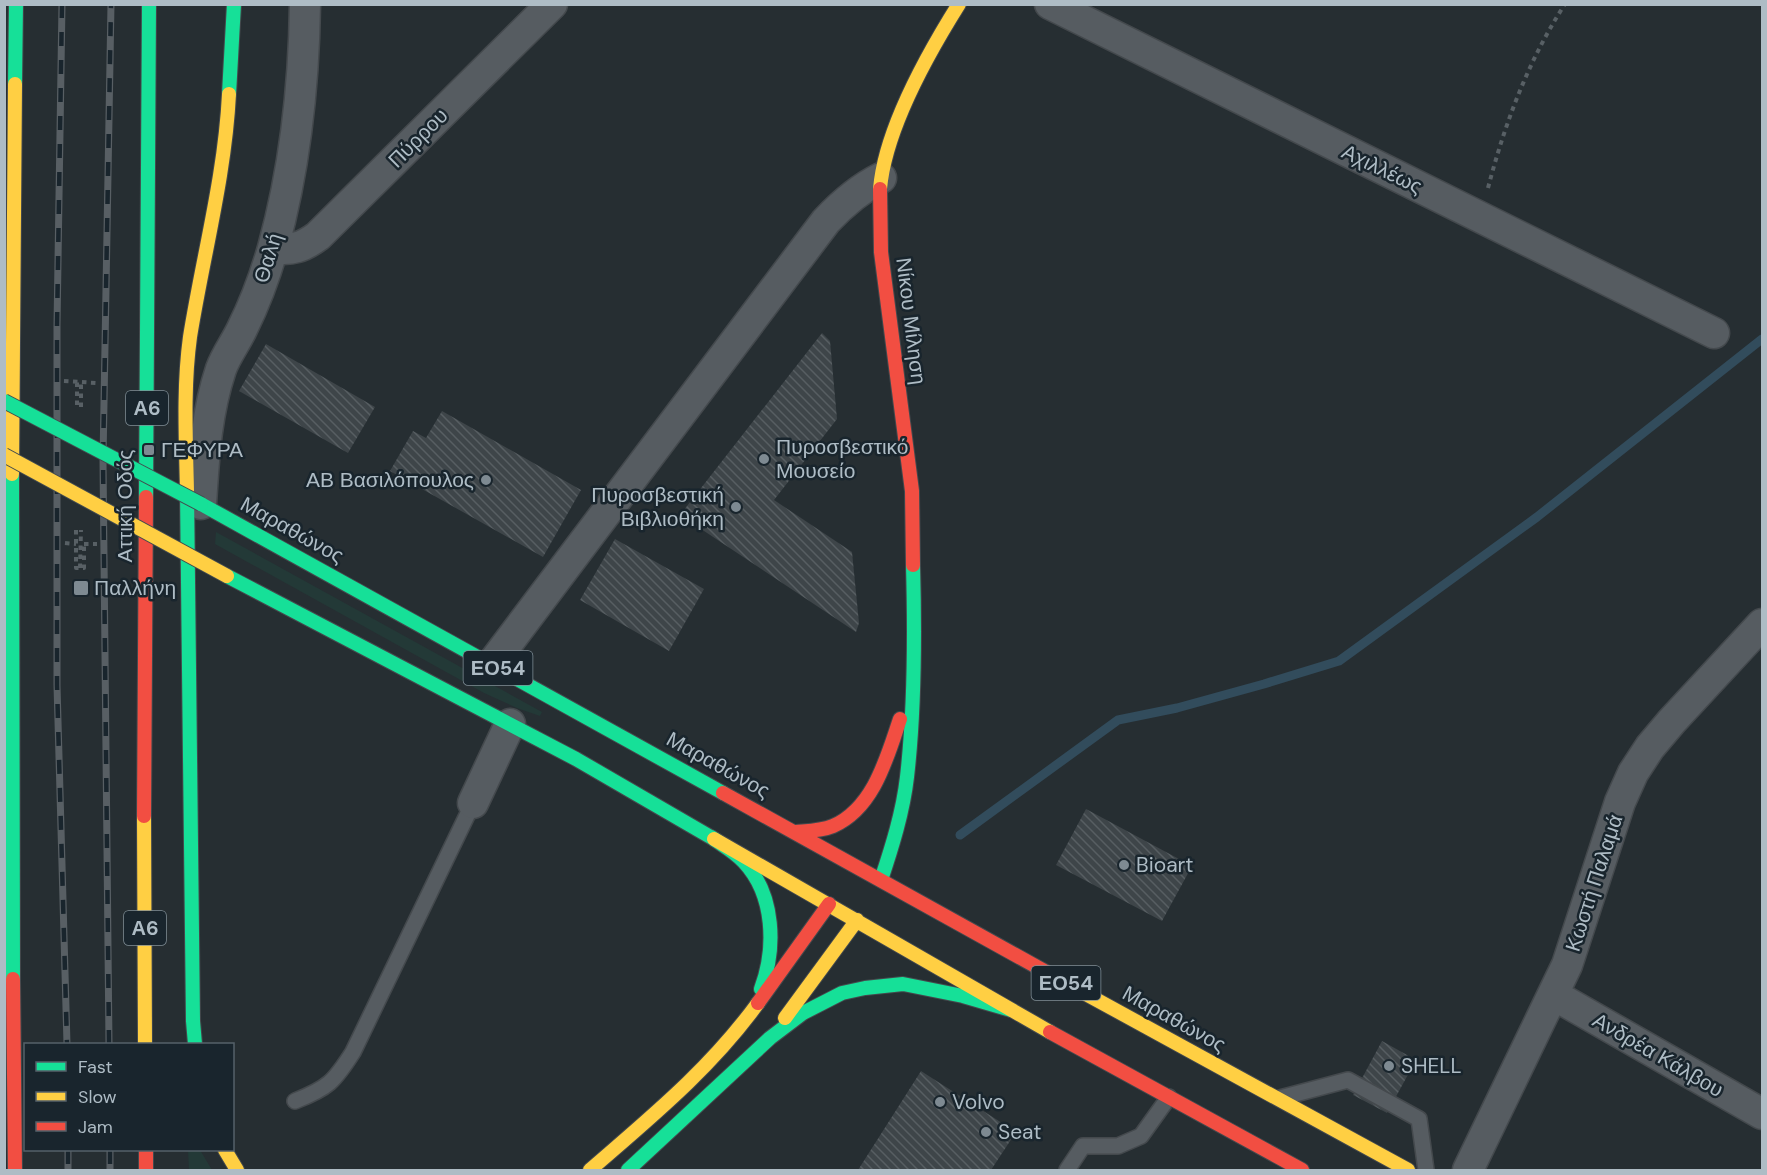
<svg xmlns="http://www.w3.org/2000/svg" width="1767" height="1175" font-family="'DM Sans',sans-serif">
	<defs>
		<pattern id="building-back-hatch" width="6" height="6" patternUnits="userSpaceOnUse" patternTransform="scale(1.5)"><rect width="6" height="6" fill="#3e4549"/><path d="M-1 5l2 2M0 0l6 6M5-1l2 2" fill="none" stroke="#575e62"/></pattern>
	</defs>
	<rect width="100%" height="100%" fill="#262e32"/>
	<!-- grass -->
	<path fill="#233937" d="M216,532l326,180 -2,4 -23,-8 -33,-15 -269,-149z
		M188,1150h12l12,20h-23z"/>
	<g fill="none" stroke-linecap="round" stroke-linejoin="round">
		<!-- stream -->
		<path stroke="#324c5c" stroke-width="9" d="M960,835l158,-115 59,-12 87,-24 75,-23 198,-144 225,-178"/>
	</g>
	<!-- building -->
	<path fill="url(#building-back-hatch)" d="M822,333l8,8 7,78 -63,81 78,52 7,71 -3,9 -176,-117z
		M266,344l109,63 -27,46 -109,-62z
		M442,411l139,79 -38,67 -153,-86 23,-40 13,7z
		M615,539l89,50 -35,62 -89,-51z
		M1086,809l106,57 -30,55 -106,-56z
		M1382,1041l34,19 -29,53 -34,-18z
		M921,1071l95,61 -25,38h-133z"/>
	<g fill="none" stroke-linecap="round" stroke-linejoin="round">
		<defs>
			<path id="lane" d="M1280,1098l68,-18 71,39 7,51
				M295,1101c33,-13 39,-19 58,-49l120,-249
				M1067,1170l16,-24h35l23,-10 28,-39"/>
			<path id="street" d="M1050,4l664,329
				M273,248c19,3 30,-1 45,-12l234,-232
				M201,504c3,-47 5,-90 20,-135 5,-14 15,-27 21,-40 13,-26 23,-53 31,-81 22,-80 31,-161 32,-244
				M492,664l334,-443c17,-18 33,-32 55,-43
				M473,803l37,-79
				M1554,995l208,119
				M1468,1170l99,-205 53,-163 13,-29 17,-26 22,-26 90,-97"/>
			<path id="fast" d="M15,84l1,-80
				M229,94l5,-90
				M12,474l1,505
				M187,492l6,529 2,23
				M146,497l3,-493
				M201,504l522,289
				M227,576l349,183 138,80
				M711,837c11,8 24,15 33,25 31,33 32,87 17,127
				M881,880c11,-33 22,-68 26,-103 8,-70 8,-141 6,-212
				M628,1170l142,-132 33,-25 39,-20 23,-5 38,-4 60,12 48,14"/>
			<path id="slow" d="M880,189c5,-60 47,-134 79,-185
				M12,474l3,-390
				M187,492c-1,-51 -4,-104 3,-155 13,-81 35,-161 39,-243
				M144,816l1,228
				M714,839l336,193
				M1075,988l333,182
				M785,1018l72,-98
				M225,1150l12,20
				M590,1170c61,-53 120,-101 168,-167"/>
			<path id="jam" d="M880,189l1,63 31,239 1,74
				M723,793l352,195
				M144,816l2,-319
				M796,832c12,-1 25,-1 37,-6 41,-18 54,-69 67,-107
				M13,979l2,191
				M758,1003l71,-99
				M1050,1032l252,138
				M146,1150v20"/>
		</defs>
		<!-- lane casing -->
		<use href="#lane" stroke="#44494d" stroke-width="18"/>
		<!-- street casing -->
		<use href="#street" stroke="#44494d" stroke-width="33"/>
		<!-- fast casing -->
		<use href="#fast" stroke="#44494d" stroke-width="16"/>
		<!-- slow casing -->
		<use href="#slow" stroke="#44494d" stroke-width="16"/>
		<!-- jam casing -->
		<use href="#jam" stroke="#44494d" stroke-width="16"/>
		<!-- path -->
		<path stroke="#586065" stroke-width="4" stroke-dasharray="4.5 4.5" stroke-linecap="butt" d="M1488,188c17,-65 40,-127 77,-184
			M64,381l33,2
			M77,405v-23
			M81,407v-25
			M76,530v38h8v-24
			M65,543l11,1
			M84,544h13
			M80,568l1,-38"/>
		<!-- lane -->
		<use href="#lane" stroke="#565c61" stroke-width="15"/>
		<!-- street -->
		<use href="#street" stroke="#565c61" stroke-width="30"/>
		<!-- fast -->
		<use href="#fast" stroke="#16e098" stroke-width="14"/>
		<!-- slow -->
		<use href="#slow" stroke="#ffcf43" stroke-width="14"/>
		<!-- jam -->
		<use href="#jam" stroke="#f24e42" stroke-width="14"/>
		<defs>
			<path id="rail" d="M62,4l-5,322v359l10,359
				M109,1044l-6,-584 8,-456
				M68,1150v20
				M110,1150v20"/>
		</defs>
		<!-- rail casing -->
		<use href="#rail" stroke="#585f64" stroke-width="7"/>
		<!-- rail -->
		<use href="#rail" stroke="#19252d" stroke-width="4.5" stroke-dasharray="14" stroke-linecap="butt"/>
		<defs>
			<path id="fast-bridge" d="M4,401l197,103"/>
			<path id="slow-bridge" d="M4,455l223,121"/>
		</defs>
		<!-- fast-bridge casing -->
		<use href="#fast-bridge" stroke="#434b4f" stroke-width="16" stroke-linecap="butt"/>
		<!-- slow-bridge casing -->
		<use href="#slow-bridge" stroke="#434b4f" stroke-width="16" stroke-linecap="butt"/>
		<!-- fast-bridge -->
		<use href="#fast-bridge" stroke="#16e098" stroke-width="14"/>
		<!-- slow-bridge -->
		<use href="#slow-bridge" stroke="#ffcf43" stroke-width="14"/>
	</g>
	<!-- markers -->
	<g fill="#7e8a92" stroke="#19252d" stroke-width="2">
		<rect x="143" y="444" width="12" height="12" rx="3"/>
		<circle cx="764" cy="459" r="6"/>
		<circle cx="486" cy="480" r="6"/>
		<circle cx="736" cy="507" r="6"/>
		<rect x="73" y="580" width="16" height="16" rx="3"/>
		<circle cx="1124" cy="865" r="6"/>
		<circle cx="1389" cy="1066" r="6"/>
		<circle cx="940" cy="1102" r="6"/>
		<circle cx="986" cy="1132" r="6"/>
	</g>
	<g text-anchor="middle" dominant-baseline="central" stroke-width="5" stroke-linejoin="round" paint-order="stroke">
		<!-- shield labels -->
		<g fill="#19252d" stroke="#818f97" stroke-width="1.5">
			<rect x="126" y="391" width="42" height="34" rx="4.5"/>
			<rect x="463.5" y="651" width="69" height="34" rx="4.5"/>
			<rect x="124" y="911" width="42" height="34" rx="4.5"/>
			<rect x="1031.5" y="966" width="69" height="34" rx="4.5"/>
		</g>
		<g font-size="20" font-weight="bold" fill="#aebcc5">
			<text x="147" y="408">Α6</text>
			<text x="498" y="668">ΕΟ54</text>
			<text x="145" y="928">Α6</text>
			<text x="1066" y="983">ΕΟ54</text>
		</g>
		<!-- street labels -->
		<g font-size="21" fill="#aebcc5" stroke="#19252d">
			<text transform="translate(418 138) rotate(-45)">Πύρρου</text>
			<text transform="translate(1382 169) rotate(26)">Αχιλλέως</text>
			<text transform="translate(268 258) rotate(-73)">Θαλή</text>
			<text transform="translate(911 321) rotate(83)">Νίκου Μίληση</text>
			<text transform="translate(125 506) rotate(-90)">Αττική Οδός</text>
			<text transform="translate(292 530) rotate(29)">Μαραθώνος</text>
			<text transform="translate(718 765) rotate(29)">Μαραθώνος</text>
			<text transform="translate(1594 883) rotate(-72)">Κωστή Παλαμά</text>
			<text transform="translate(1174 1019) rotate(29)">Μαραθώνος</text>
			<text transform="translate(1658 1055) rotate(30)">Ανδρέα Κάλβου</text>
		</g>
		<!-- poi labels -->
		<g font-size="21" fill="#aebcc5" stroke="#19252d" text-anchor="start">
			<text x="776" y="447">Πυροσβεστικό<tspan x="776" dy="24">Μουσείο</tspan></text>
			<text x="161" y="450">ΓΕΦΥΡΑ</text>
			<text x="474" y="480" text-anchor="end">ΑΒ Βασιλόπουλος</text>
			<text x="724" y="495" text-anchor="end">Πυροσβεστική<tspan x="724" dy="24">Βιβλιοθήκη</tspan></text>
			<text x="94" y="588">Παλλήνη</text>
			<text x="1136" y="865">Bioart</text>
			<text x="1401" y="1066">SHELL</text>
			<text x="952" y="1102">Volvo</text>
			<text x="998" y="1132">Seat</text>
		</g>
	</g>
	<!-- border -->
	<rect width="1767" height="1175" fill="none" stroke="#aebcc5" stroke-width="12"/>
	<!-- legend -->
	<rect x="24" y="1043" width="210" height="108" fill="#19252d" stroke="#55616a" stroke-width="1.5"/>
	<rect x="36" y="1062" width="30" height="9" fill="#16e098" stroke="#55616a" stroke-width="1.5"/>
	<text x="78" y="1073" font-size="18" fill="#aebcc5">Fast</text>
	<rect x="36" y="1092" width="30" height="9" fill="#ffcf43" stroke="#55616a" stroke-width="1.5"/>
	<text x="78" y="1103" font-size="18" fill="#aebcc5">Slow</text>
	<rect x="36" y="1122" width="30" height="9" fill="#f24e42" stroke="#55616a" stroke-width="1.5"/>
	<text x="78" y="1133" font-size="18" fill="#aebcc5">Jam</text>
</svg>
